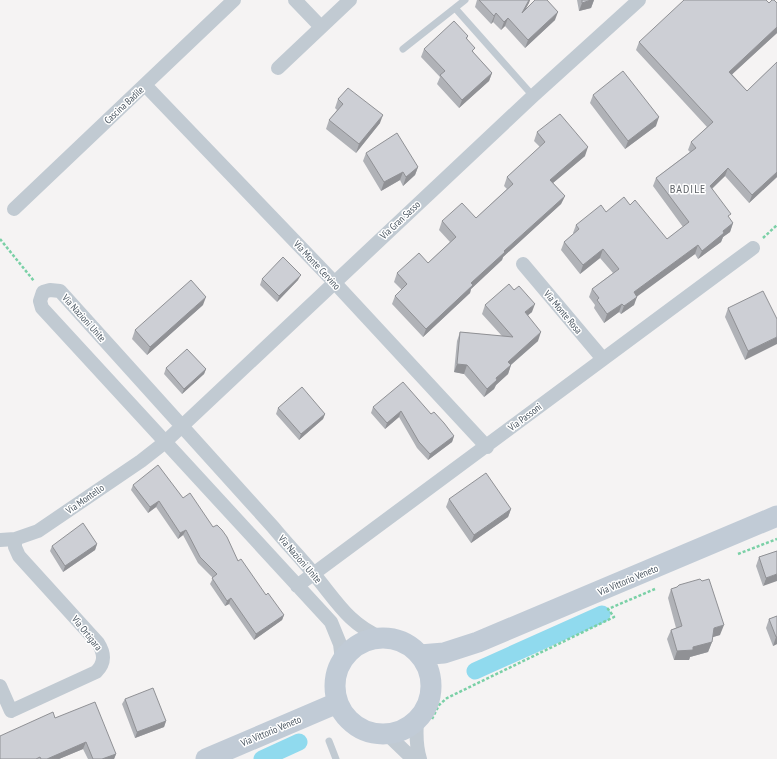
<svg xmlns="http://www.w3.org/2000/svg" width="777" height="759" font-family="'PT Sans Narrow',sans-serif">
	<rect width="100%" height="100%" fill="#f5f3f3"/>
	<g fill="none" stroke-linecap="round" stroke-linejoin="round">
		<!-- canal -->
		<path stroke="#90daee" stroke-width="17" d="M475,671l127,-57
			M262,759l37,-17"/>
		<!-- path -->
		<path stroke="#7ad0a6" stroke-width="2.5" stroke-dasharray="3 2" stroke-linecap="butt" d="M763,238l14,-13
			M0,239l34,42
			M738,554l39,-15
			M432,719l7,-14 8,-7 167,-81 -6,-8 47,-20"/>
		<!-- lane -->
		<path stroke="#c1cad2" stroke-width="7" d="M455,8l78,88
			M403,49l62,-49
			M329,741l7,18"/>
		<!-- street -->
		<path stroke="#c1cad2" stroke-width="14" d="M295,0l26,27
			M278,68l72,-68
			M145,85l189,197 153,165
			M14,209l220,-209
			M523,264l80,95
			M0,540l15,-1 23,-8 103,-70 23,-18 369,-347 106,-96
			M297,586l456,-338
			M342,660l-2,-16 -9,-22 -289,-314 -2,-7 3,-9 7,-2 10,1c71,79 142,157 213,236 13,16 27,30 40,46 23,27 35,51 69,65
			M0,686l11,25 85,-39c9,-9 9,-18 2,-29l-79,-87 -4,-9v-8
			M417,721c-1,13 -1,25 3,38
			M388,735l25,24"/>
		<!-- secondary -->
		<path stroke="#c1cbd6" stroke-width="21" d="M335 686a48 48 0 1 1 96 0a48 48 0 1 1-96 0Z
			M420,655l24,-2 34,-11 299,-126
			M206,759l131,-56"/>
	</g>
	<!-- wall -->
	<path fill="#b0b2b7" d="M477,0h53l-5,10 30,10 -30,28 -20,-22 -4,4 -8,-8 -2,2 -16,-17z
		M577,0h17l-3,8 -12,3z
		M769,3h8v30l-45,41 15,17 30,-29v115l-28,26 -24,-27 -13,13 17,29 4,5 -3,9 -7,5 -2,5 -23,17 -3,-5 -59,42 -2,9 -13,9 -2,-2 -15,11 -10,-15 1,-3 -6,-8 3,-8 21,-16 -13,-15 -20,16 -19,-24 3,-8 10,-8 -1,-1 3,-8 30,-13 24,-7 37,34 16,-12 -30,-41 3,-8 34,-26 -2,-2 3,-8 16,-15 -71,-77 3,-8z
		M468,36l-1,3 7,14 18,20 -3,8 -30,27 -22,-24 3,-7 -19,-20 3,-8z
		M593,95l63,31 -31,23 -35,-46z
		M338,99l42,24 -24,30 -30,-24 3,-9 8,-10 -2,-2z
		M537,132l48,24 -32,27 12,13 -4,8 -58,53 -1,3 -31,29 -1,4 -47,44 -31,-33 3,-8 7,-6 -8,-8 3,-9 31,-10 22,-21 -11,-12 3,-9 34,-3 31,-29 -3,-3 3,-9 33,-30 -6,-6z
		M366,153l52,14 -3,8 -12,11 -3,-6 -19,11 -18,-30z
		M262,279l36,1 -21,22 -17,-17z
		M203,305l-56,50 -15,-16 3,-9z
		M485,305l47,7 -4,3 10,26 -27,24 -3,9 -12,11 -2,4 -10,8 -20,-23 -10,-2 3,-31 3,-9 42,4 -20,-22z
		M728,308l49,11 -32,41 -20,-43z
		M166,368l40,1 -2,5 -22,20 -18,-20z
		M373,407l58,7 23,22 -2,6 -24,18 -11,-12 -18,-31 -14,12 -14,-16z
		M278,408l47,6 -2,5 -24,21 -23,-26z
		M133,485l50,13 30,29 25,34 28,34 18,20 -2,5 -28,20 -25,-36 -4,2 -15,-22 3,-6 -15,-15 -15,-28 -5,4 -22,-32 -8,6 -17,-23z
		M449,499l62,10 -3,8 -37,26 -25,-36z
		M97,544l-2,6 -32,22 -13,-21 2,-5z
		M777,551l-14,35 -7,-20 3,-9z
		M671,589l49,46 -8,2v5l-4,10 -18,5 -1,3h-15l-7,-21 4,-9 5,-2 -8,-30z
		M777,616v28l-4,2 -7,-18 3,-9z
		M125,699l41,22 -2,6 -29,11 -13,-34z
		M55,718l61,36 -2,5h-26l-5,-10 -24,10h-59z"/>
	<!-- shaded-wall -->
	<path fill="#909195" d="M529,0h1l-1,3 -10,18 3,-8z
		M591,0h3l-3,8 -12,3 3,-8z
		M558,12l-3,8 -30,28 3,-8z
		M496,13l-3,9 -2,2 3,-8z
		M508,18l-3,8 -4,4 3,-8z
		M777,27v6l-51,47 3,-8z
		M492,73l-3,8 -30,27 3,-8z
		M383,115l-3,8 -24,30 3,-9z
		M659,117l-3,9 -31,23 3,-8z
		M588,147l-3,9 -38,32 3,-8z
		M418,167l-3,8 -12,11 3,-9z
		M728,168l-3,8 -19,18 4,-8z
		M403,172l-3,8 -19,11 3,-9z
		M777,172v5l-28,26 3,-8z
		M565,196l-4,8 -58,53 -1,3 -31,29 -1,4 -47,44 3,-8 45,-46 33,-32z
		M733,223l-3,9 -7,5 -2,5 -23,17 4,-8 21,-20z
		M698,245l-3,9 -64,47 3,-9z
		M603,249l-3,9 -20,16 3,-9z
		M301,275l-3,5 -21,22 2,-6z
		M206,297l-3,8 -56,50 3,-8z
		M637,297l-3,8 -13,9 3,-8z
		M535,304l-3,8 -10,8 3,-8z
		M622,304l-3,8 -15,11 3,-9z
		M541,332l-3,9 -33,29 3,-8z
		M777,337v7l-32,16 3,-9z
		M457,364l10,1 -3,9 -10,-2z
		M511,365l-3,9 -12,11 -2,4 -10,8 3,-8 9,-11z
		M206,369l-2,5 -22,20 2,-5z
		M401,411l-2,6 -14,12 2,-6z
		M325,414l-2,5 -24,21 2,-6z
		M454,436l-2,6 -24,18 2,-6z
		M159,501l-3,6 -8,6 2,-6z
		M511,509l-3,8 -37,26 3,-8z
		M186,530l-3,5 -5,4 2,-6z
		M97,544l-2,6 -32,22 2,-6z
		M777,574v7l-14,5 3,-8z
		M231,598l-2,6 -4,2 2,-5z
		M284,615l-2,5 -28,20 2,-6z
		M724,625l-4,10 -10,3 4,-10z
		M776,637h1v7l-4,2z
		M712,642l-4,10 -18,5 -1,3h-15l3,-9z
		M166,721l-2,6 -29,11 2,-6z
		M86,742l-3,7 -24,10h-12z
		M116,754l-2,5h-12z"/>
	<!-- building -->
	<path fill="#cdcfd5" stroke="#909195" d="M479,0h50l-7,13 13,-13h12l11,12 -30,28 -20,-22 -4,4 -8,-9 -2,3z
		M582,0h9l-9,3z
		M684,0h82l3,3 3,-3h2l3,3v24l-48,45 18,19 30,-29v110l-25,23 -24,-27 -18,18 21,28 -3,2 5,7 -10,8 1,2 -22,18 -4,-6 -64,47 3,5 -13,9 -2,-2 -15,10 -10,-14 2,-2 -7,-9 27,-20 -16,-20 -20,16 -19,-23 15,-13 -3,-4 25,-20 5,7 18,-15 6,8 5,-5 32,39 22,-17 -33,-44 40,-30 -5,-6 22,-20 -74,-80z
		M454,21l14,15 -2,2 9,10 -3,3 20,22 -30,27 -22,-25 5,-4 -21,-22z
		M623,71l36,46 -31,24 -35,-46z
		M348,88l35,27 -24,29 -30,-24 14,-16 -5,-5z
		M560,114l28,33 -38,33 15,16 -61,55 1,1 -34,31 2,2 -47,44 -31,-33 12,-12 -10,-11 22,-20 9,10 28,-26 -14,-16 20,-18 14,15 37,-34 -6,-7 38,-35 -8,-10z
		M397,133l21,34 -12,10 -3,-5 -19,10 -18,-29z
		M283,257l18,18 -22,21 -17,-17z
		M191,280l15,17 -56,50 -15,-17z
		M509,284l5,6 5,-4 16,18 -10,8 16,20 -33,30 3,3 -15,13 1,2 -10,9 -20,-24 -10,-1 3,-32 53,5 -28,-32z
		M763,291l14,28v18l-29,14 -20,-43z
		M187,349l19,20 -22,20 -18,-21z
		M403,382l28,32 3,-2 10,11 10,13 -24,18 -11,-12 -18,-31 -14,12 -14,-16z
		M302,387l23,27 -24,20 -23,-26z
		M158,465l25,33 7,-5 23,34 4,-2 5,5 5,7 11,24 3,-2 25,36 2,-2 16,22 -28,19 -25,-36 -4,3 -15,-23 5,-4 -17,-17 -14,-27 -6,3 -21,-32 -9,6 -17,-22z
		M486,473l25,36 -37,26 -25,-36z
		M83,523l14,21 -32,22 -13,-20z
		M777,551v23l-11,4 -7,-21z
		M700,579l2,2 7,-2 15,46 -10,3 -2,14 -19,5v3l-16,1 -6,-21 11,-4 -11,-37 6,-2 2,-2z
		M777,616v21h-1l-7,-18z
		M153,688l13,33 -29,11 -12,-33z
		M95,702l21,52 -14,5h-9l-7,-17 -39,17h-6l-1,-2 -4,2h-36v-23l53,-24 2,6z"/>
	<g text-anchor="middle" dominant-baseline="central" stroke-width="3" stroke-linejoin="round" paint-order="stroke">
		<!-- street labels -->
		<g font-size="10" fill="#4a5661" stroke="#fff">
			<text transform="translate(124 105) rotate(-43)">Cascina Badile</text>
			<text transform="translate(400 220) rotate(-43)">Via Gran Sasso</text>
			<text transform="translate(317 265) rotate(47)">Via Monte Cervino</text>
			<text transform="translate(563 312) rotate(50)">Via Monte Rosa</text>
			<text transform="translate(84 318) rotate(48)">Via Nazioni Unite</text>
			<text transform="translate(525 417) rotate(-37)">Via Passoni</text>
			<text transform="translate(85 499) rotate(-35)">Via Montello</text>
			<text transform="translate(300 559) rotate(49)">Via Nazioni Unite</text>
			<text transform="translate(628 580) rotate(-23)">Via Vittorio Veneto</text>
			<text transform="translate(87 633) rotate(51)">Via Ortigara</text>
			<text transform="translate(271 731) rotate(-23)">Via Vittorio Veneto</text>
		</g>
		<!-- quarter labels -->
		<g font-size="12" letter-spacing="1" fill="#5f6368" stroke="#fff">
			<text x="688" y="188">BADILE</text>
		</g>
	</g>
</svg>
